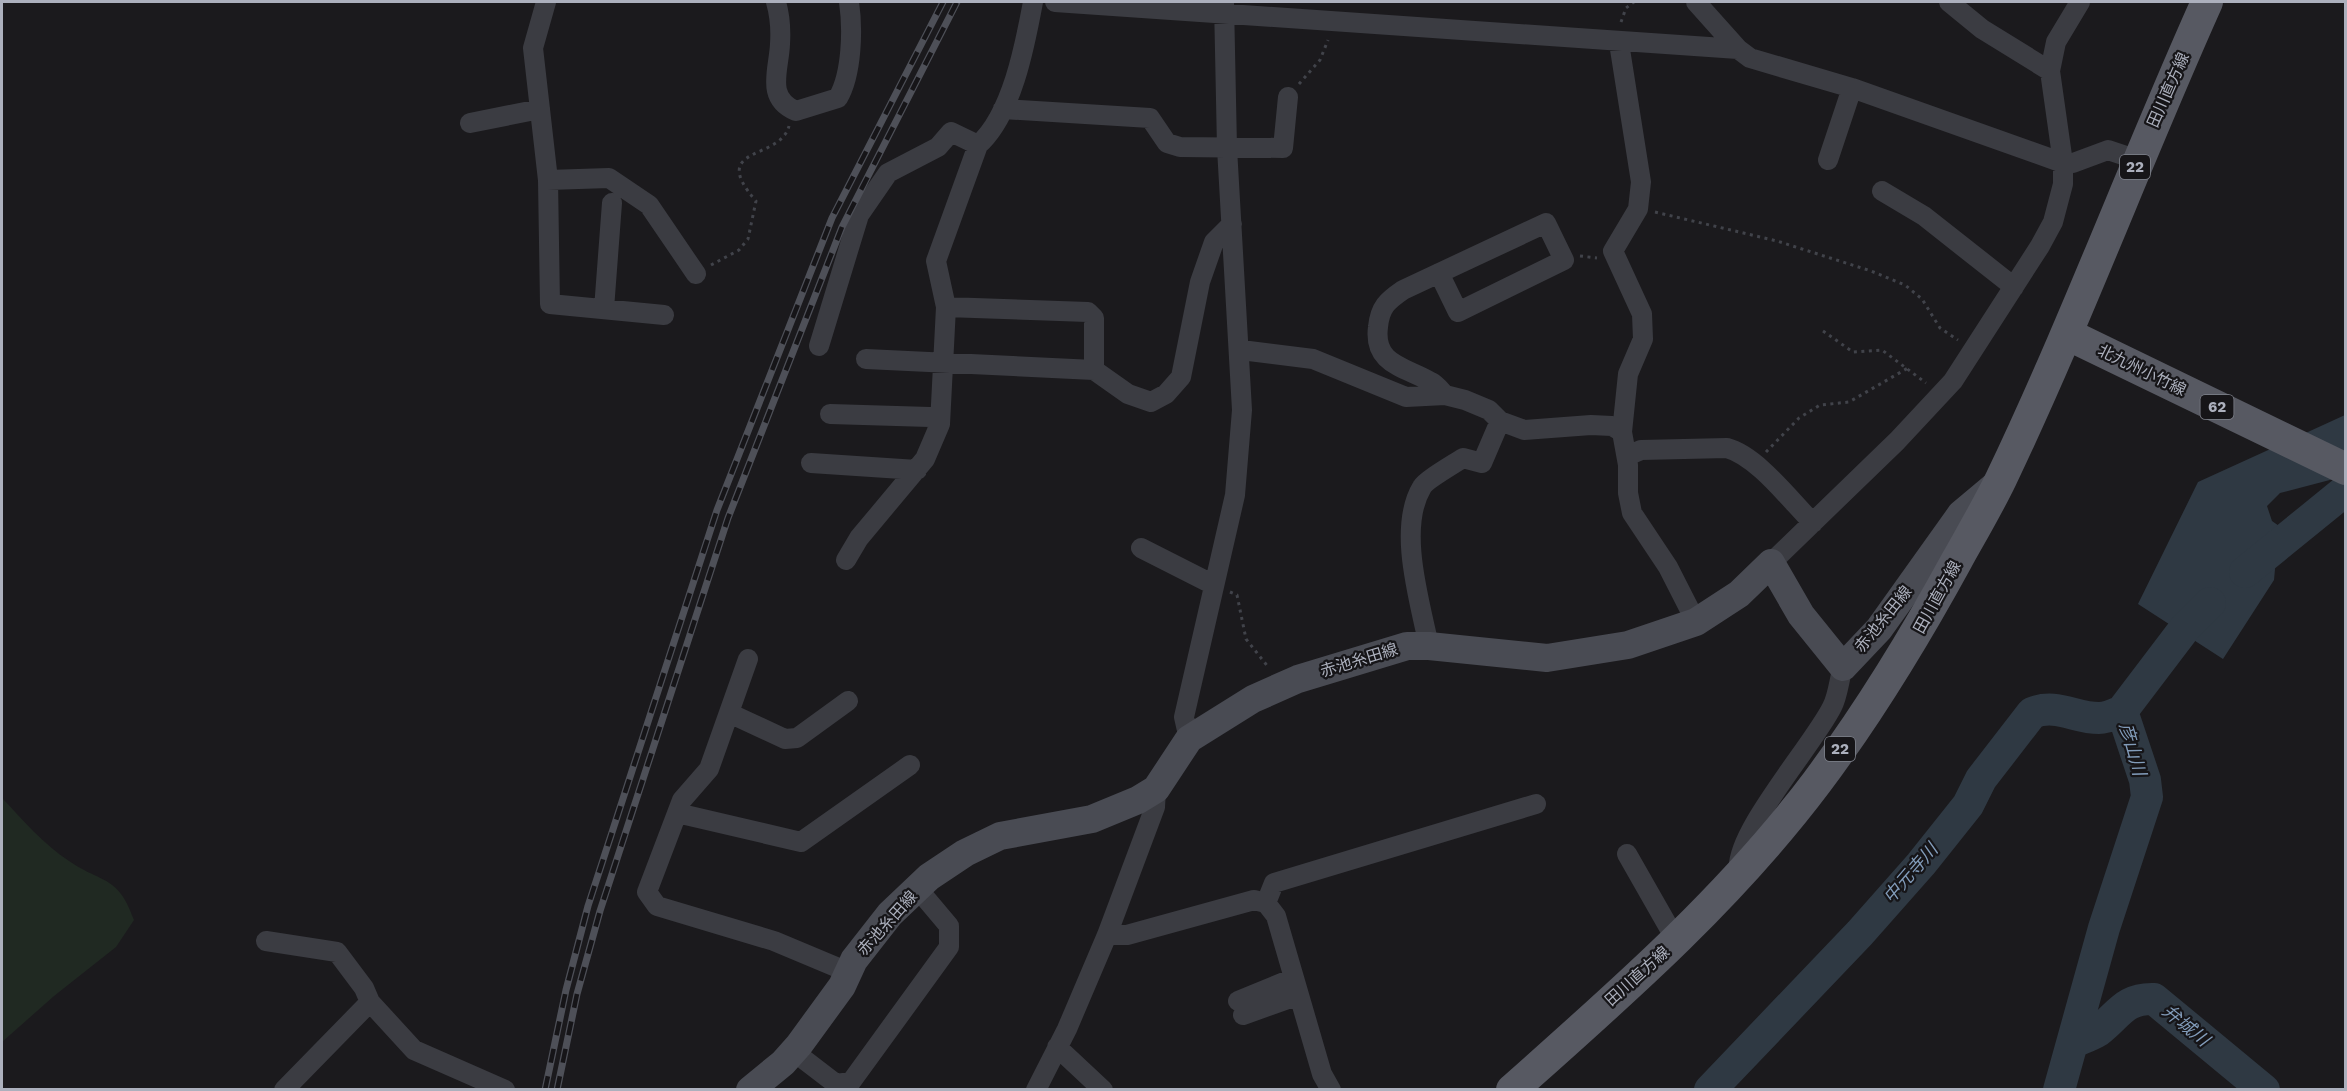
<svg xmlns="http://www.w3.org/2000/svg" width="2347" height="1091" font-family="'Work Sans','Noto Sans JP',sans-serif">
	<rect width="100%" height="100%" fill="#1b1a1d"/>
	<!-- green -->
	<path fill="#202922" d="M2,798c20,21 42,47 67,63 34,23 49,14 65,59l-18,27 -62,49 -52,46z"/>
	<!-- water -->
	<path fill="#2f3943" d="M2345,415v61l-65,17 -13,13 5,15 7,5 -5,54 -51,79 -85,-55 60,-122z"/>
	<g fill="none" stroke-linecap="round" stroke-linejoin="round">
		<!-- river -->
		<path stroke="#2f3943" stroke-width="32" d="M2245,572l101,-82
			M2122,711l63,-83 25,-25
			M2072,1043c8,-4 18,-7 26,-12 21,-16 26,-33 56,-32l110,91
			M1710,1090l150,-157 61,-69 47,-59 13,-26 51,-66c24,-10 43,5 67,5 8,0 16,-4 23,-7
			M2059,1090l45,-162 43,-131 -2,-17 -23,-69"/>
		<!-- path -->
		<path stroke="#41434a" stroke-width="3" stroke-dasharray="3 4.5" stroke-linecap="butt" d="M1621,22l5,-14 8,-6
			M1299,84l21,-24 8,-20
			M1655,212l122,29 94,30 34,14 17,14 18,29 18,12
			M1580,256l17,2
			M711,265l28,-15 9,-11 8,-38c-49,-56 24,-40 33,-75
			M1823,331l30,21 29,-2 44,33
			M1766,452l33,-34 21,-13 29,-3 59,-34
			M1230,592l7,3 9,44 23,29"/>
		<!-- street -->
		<path stroke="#3b3c42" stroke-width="20" d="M546,2l-13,46 15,132 2,124 114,11
			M776,2c4,14 5,27 4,42 -1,26 -15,54 16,67l42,-13c14,-24 15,-69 11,-96
			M1055,2l683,47
			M1696,2l42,47 12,9 102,30 211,75h10l35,-13 30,10
			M1949,2l33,27 68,42
			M1619,43l22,139 -3,27 -25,42 29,63 1,25 -15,35 -6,58 6,33v28l4,20 36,54 28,55
			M1003,109l147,9 17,25 13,4 103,1 5,-51
			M470,123l70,-14
			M1828,160l24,-72
			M548,180l61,-2 40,27 47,69
			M1882,191l42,25 90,71
			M1439,273l19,39 106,-52 -18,-37 -143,67c-16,11 -23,17 -25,37 -5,38 28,40 53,55 6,3 10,9 14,13
			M946,307l142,5 6,6v52
			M604,309l8,-106
			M819,346l40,-131 29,-42 50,-26 13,-15 27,13
			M1241,350l72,9 93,38 39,-2 20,5 24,10 11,11 24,9 67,-5 21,1 10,6
			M866,359l228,11 34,24 23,8 15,-8 15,-17 19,-95 14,-40 18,-18
			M830,414l100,3 10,7
			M1627,456l14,-6 86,-2c30,8 63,52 86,75
			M811,463l106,7
			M1141,548l73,37
			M846,560l13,-22 66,-79 15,-35 6,-117 -10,-46 42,-116c34,-30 47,-100 55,-143
			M1771,563l126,-122 56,-60 87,-135 13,-24 10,-38v-21l-13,-92 6,-29 24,-40
			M1429,646c-9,-44 -32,-118 -7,-159 4,-7 32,-23 41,-29l19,5 18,-42
			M748,659l-39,110 -27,31 -35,92 10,14 117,35 74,31
			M729,713l56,26 12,-1 51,-37
			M1189,739l-5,-22 51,-222 7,-85 -15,-262 -3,-146
			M677,813l124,29 109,-77
			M1627,854l49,86
			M1739,871c-6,-36 75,-127 93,-164 6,-11 7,-27 11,-40
			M1266,903l8,-20 262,-79
			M1107,935h20l127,-35 12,3 10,13 46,158 9,16
			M266,941l71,11 27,36 6,14
			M1238,1001l56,-23
			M1243,1015l56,-20
			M1057,1047l46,43
			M793,1051l43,33 15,-2 98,-135v-21l-32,-38
			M284,1090l86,-88 44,48 91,40
			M1036,1090l31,-61 40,-94 48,-128 1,-18"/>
		<!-- secondary -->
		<path stroke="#494b53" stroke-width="28" d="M750,1090l33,-27 16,-18 43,-59 12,-26 36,-46 39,-37 36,-24 35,-17 92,-17 46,-19 18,-11 33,-50 64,-40 45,-20 109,-33h22l118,12 81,-13 68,-23 43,-28 32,-31 30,52 42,52 36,-38 82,-115 37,-31"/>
		<!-- primary -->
		<path stroke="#575962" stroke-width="32" d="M2067,334l279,135
			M1512,1090c108,-96 218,-192 305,-308 53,-71 98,-145 140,-222 15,-27 31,-54 44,-81 75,-157 135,-319 206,-477"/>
		<defs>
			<path id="rail" d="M545,1090l21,-100 22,-84 129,-396 115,-292 111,-216
				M557,1090l20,-96 23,-83 128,-393 114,-291 115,-225"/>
		</defs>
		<!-- rail casing -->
		<use href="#rail" stroke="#4e5058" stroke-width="7"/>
		<!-- rail -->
		<use href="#rail" stroke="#161518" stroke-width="4.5" stroke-dasharray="14" stroke-linecap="butt"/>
	</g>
	<g text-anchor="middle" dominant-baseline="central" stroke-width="4.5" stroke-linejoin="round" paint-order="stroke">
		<!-- shield labels -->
		<g fill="#161518" stroke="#7f828c" stroke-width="1.5">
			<rect x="2120" y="155" width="30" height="24" rx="4.5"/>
			<rect x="2200.5" y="395" width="33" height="24" rx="4.5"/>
			<rect x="1825" y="737" width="30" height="24" rx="4.5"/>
		</g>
		<g font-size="15" font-weight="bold" fill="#acb0bd">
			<text x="2135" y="167">22</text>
			<text x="2217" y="407">62</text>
			<text x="1840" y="749">22</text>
		</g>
		<!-- street labels -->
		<g font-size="16" fill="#acb0bd" stroke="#161518">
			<text transform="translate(2168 90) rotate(-66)">田川直方線</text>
			<text transform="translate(2142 370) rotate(26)">北九州小竹線</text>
			<text transform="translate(1937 597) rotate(-61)">田川直方線</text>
			<text transform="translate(1883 619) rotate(-51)">赤池糸田線</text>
			<text transform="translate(1359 660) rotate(-17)">赤池糸田線</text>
			<text transform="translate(887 923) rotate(-48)">赤池糸田線</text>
			<text transform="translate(1637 976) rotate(-42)">田川直方線</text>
		</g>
		<!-- water labels -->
		<g font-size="18" font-style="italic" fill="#829cba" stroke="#161518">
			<text transform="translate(2133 749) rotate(74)">彦山川</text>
			<text transform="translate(1910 873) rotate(-49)">中元寺川</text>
			<text transform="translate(2186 1025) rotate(39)">弁城川</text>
		</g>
	</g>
	<!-- border -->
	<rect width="2347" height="1091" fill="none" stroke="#acb0bd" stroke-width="6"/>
</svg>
